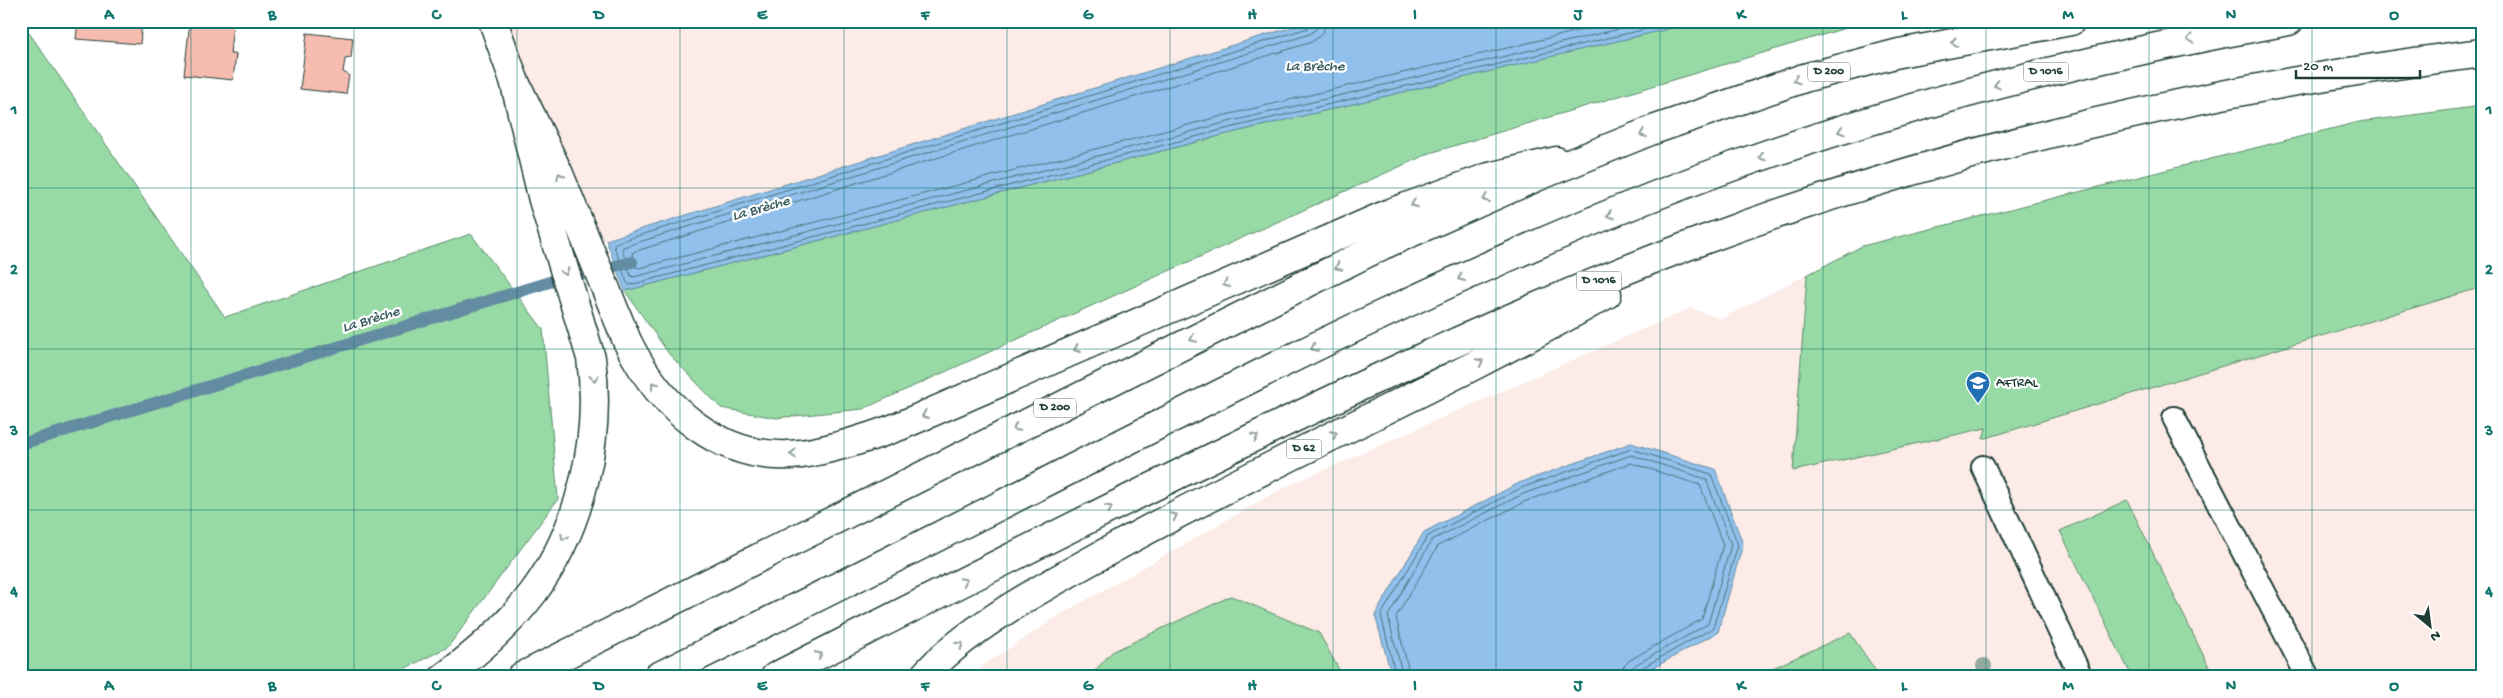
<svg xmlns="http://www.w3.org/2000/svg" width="2503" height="698" font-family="'Gochi Hand',sans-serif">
	<rect width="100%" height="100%" fill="#fff"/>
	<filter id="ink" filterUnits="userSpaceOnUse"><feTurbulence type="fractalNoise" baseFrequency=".02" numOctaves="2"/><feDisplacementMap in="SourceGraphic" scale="10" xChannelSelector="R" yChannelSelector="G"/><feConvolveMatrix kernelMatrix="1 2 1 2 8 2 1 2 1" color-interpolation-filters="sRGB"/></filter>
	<g filter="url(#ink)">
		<!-- built -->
		<path fill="#fcebe7" d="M493,21h822l-50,14 -675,211z
			M2482,106v571h-1511l13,-12 76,-50 223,-127 408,-180 30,11 141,-73 497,-124z"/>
		<!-- green -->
		<path fill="#98daa5" stroke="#5c8c6c" d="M21,21l204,296 246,-83 72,95 15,170 -110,148 -60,30h-367z
			M1701,21h168l-439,132 -567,256 -87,9 -55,-10 -52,-54 -44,-63 602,-157z
			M2482,106v181l-499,152 3,-11 -193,43 14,-196 55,-29 497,-124z
			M2127,500l87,177h-82l-72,-146z
			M1231,596l88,37 24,44h-254l23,-25z
			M1850,633l30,44h-127z"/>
		<!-- water -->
		<path fill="#90c0eb" stroke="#638ca2" d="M1315,21h386l-474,113 -602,157 -19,-51 659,-205z
			M1631,443l84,26 28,75 -25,88 -81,45h-245l-17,-62 49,-83 95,-49z"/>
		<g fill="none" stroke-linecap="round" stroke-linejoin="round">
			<!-- shore -->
			<path stroke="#4c717d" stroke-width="1" d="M1312,21l-4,7 -693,215 -1,3 13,37 3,2 595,-156 455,-108
				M1318,21l-2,8 -6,5 -687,213 -1,3 9,26 3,1 590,-154 429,-102
				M1326,21l-3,12 -11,9 -679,210 -1,3 4,12 3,1 583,-152 398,-95
				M1396,677l-15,-62 47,-79 93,-48 110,-39 80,25 27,71 -25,83 -75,42 -2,7
				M1403,677l-15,-61 44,-76 91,-46 108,-39 75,24 25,66 -23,79 -73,41 -5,5 -1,7
				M1410,677l-14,-60 42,-71 88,-45 105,-38 69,22 23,60 -21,74 -72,41 -7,7 -1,10"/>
			<!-- stream -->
			<path stroke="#638ca2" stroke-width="12" d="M21,444l535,-164 76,-18"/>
		</g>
		<!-- building -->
		<path fill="#f6bcaf" stroke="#1f3d34" d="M78,21h64l-2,23 -64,-5z
			M190,21l43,3 -3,30h6l-3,26 -49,-5z
			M307,33l46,5 -2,20 -6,1 -2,13 6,3 -3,19 -46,-5z"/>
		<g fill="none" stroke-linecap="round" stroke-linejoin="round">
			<defs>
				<path id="lane" d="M2174,418l134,259
					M1983,467l98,210"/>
				<path id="street" d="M514,80l45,94 68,167c33,67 95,123 174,113 34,-5 67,-16 99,-28l490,-213 99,-36 67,-16
					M444,677c33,-24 64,-51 89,-84 48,-65 69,-155 58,-235l-48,-158 -29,-120 -21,-59"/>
				<path id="primary" d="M521,677l862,-432 151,-67 119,-48 151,-52 95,-25 172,-32"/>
				<path id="highway" d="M657,677c114,-57 228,-113 342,-171 239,-122 479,-247 732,-339 181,-65 369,-112 558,-146
					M775,677c156,-79 311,-158 469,-235 148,-72 299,-142 454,-200 253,-94 515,-155 784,-189
					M923,677c43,-50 132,-96 189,-128 163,-90 334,-163 495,-255"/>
			</defs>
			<!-- lane casing -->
			<use href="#lane" stroke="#1f3d34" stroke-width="26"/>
			<!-- street casing -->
			<use href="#street" stroke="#1f3d34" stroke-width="31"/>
			<!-- primary casing -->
			<use href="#primary" stroke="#1f3d34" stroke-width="31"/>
			<!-- highway casing -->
			<use href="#highway" stroke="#1f3d34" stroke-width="31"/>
			<!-- lane -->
			<use href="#lane" stroke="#fff" stroke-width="22"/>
			<!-- street -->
			<use href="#street" stroke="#fff" stroke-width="28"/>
			<!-- primary -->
			<use href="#primary" stroke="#fff" stroke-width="28"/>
			<!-- highway -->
			<use href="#highway" stroke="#fff" stroke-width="28"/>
		</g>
		<!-- trees -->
		<circle fill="#94aa9f" cx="1984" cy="666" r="8"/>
		<!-- one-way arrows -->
		<defs><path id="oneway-chevron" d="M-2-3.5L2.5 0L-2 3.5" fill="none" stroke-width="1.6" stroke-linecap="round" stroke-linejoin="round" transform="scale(1.25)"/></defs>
		<g stroke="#8f9e9a">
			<use href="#oneway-chevron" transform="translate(2190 39) rotate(168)"/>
			<use href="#oneway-chevron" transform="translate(1954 42) rotate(169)"/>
			<use href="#oneway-chevron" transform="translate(1796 80) rotate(162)"/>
			<use href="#oneway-chevron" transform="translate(1997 85) rotate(165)"/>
			<use href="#oneway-chevron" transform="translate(1841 131) rotate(162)"/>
			<use href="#oneway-chevron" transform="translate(1643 134) rotate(158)"/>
			<use href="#oneway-chevron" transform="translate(1762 157) rotate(161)"/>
			<use href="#oneway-chevron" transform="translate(560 176) rotate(-114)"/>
			<use href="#oneway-chevron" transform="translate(1486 199) rotate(157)"/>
			<use href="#oneway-chevron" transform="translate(1414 204) rotate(160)"/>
			<use href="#oneway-chevron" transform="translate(1610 215) rotate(159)"/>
			<use href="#oneway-chevron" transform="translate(1338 267) rotate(154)"/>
			<use href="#oneway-chevron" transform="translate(565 272) rotate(72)"/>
			<use href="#oneway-chevron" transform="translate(1461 278) rotate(156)"/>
			<use href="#oneway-chevron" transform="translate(1226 284) rotate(156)"/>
			<use href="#oneway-chevron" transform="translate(1193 339) rotate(154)"/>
			<use href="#oneway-chevron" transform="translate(1314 348) rotate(154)"/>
			<use href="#oneway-chevron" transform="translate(1077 349) rotate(156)"/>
			<use href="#oneway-chevron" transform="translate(1480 362) rotate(-28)"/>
			<use href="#oneway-chevron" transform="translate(594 378) rotate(86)"/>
			<use href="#oneway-chevron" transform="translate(654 385) rotate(-128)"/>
			<use href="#oneway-chevron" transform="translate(925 415) rotate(157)"/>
			<use href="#oneway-chevron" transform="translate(1016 428) rotate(153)"/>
			<use href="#oneway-chevron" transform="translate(1334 434) rotate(-26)"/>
			<use href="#oneway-chevron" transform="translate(1255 437) rotate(-26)"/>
			<use href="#oneway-chevron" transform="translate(793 454) rotate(177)"/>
			<use href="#oneway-chevron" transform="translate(1109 508) rotate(-27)"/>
			<use href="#oneway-chevron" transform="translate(1174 516) rotate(-28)"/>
			<use href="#oneway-chevron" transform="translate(564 537) rotate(113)"/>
			<use href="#oneway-chevron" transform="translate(964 581) rotate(-27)"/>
			<use href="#oneway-chevron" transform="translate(960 645) rotate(-37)"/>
			<use href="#oneway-chevron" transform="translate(819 655) rotate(-27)"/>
		</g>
	</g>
	<!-- grid -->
	<path fill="none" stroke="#0f766e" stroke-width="1" stroke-opacity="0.55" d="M191,21v656M354,21v656M517,21v656M680,21v656M844,21v656M1007,21v656M1170,21v656M1333,21v656M1496,21v656M1660,21v656M1823,21v656M1986,21v656M2149,21v656M2312,21v656M21,188h2461M21,349h2461M21,510h2461"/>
	<!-- icons -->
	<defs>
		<symbol id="university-pin" viewBox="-11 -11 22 30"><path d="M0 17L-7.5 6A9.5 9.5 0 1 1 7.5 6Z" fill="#1f6fb2" stroke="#fff"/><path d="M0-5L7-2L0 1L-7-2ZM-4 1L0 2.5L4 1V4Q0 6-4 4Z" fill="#fff"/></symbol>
	</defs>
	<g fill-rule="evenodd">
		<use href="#university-pin" x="1964" y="369" width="28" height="38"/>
	</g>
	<g text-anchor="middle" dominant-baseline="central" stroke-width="4.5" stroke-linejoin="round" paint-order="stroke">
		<!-- shield labels -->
		<g fill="#fff" stroke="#627771" stroke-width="1">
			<rect x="1808" y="62.5" width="42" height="19" rx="4"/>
			<rect x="2023.5" y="62.5" width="45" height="19" rx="4"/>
			<rect x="1576.5" y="271.5" width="45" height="19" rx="4"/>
			<rect x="1034" y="398.5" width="42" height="19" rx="4"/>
			<rect x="1286.5" y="439.5" width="35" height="19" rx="4"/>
		</g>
		<g font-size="12" font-weight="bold" fill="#1f3d34">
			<text x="1829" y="72">D 200</text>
			<text x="2046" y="72">D 1016</text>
			<text x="1599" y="281">D 1016</text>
			<text x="1055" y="408">D 200</text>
			<text x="1304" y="449">D 62</text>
		</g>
		<!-- poi labels -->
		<g font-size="14" fill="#1f3d34" stroke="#fff" text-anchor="start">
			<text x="1996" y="383">AFTRAL</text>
		</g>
		<!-- water labels -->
		<g font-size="15" font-style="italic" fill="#3b5e62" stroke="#fff">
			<text x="1315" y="67">La Brèche</text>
			<text transform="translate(761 209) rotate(-16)">La Brèche</text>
			<text transform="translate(371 320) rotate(-17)">La Brèche</text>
		</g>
	</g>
	<!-- margin -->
	<rect width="2503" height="698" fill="none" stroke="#fff" stroke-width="55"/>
	<!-- north arrow -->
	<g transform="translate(2430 626) rotate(151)" stroke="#ffffff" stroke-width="4" paint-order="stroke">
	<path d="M0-4L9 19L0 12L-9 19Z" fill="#1f3d34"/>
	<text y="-8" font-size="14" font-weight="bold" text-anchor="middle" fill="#1f3d34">N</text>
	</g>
	<!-- scale -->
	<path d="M2296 70v8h124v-8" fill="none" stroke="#1f3d34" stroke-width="2.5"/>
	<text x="2303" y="70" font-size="15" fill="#1f3d34" stroke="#ffffff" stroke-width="4" paint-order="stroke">20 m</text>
	<rect x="28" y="28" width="2448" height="642" fill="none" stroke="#0f766e" stroke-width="2"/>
	<g font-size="16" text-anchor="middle" font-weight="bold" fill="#0f766e">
		<text x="109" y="19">A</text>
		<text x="272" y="19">B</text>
		<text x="436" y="19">C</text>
		<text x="599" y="19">D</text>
		<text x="762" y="19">E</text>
		<text x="925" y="19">F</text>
		<text x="1088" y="19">G</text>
		<text x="1252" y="19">H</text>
		<text x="1415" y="19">I</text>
		<text x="1578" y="19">J</text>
		<text x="1741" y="19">K</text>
		<text x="1904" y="19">L</text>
		<text x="2068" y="19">M</text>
		<text x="2231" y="19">N</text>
		<text x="2394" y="19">O</text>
		<text x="14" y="114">1</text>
		<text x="2489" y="114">1</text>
		<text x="14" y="274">2</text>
		<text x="2489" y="274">2</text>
		<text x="14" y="435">3</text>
		<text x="2489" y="435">3</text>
		<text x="14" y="596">4</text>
		<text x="2489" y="596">4</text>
		<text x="109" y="690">A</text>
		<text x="272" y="690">B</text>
		<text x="436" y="690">C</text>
		<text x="599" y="690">D</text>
		<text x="762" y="690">E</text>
		<text x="925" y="690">F</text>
		<text x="1088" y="690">G</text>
		<text x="1252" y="690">H</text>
		<text x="1415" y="690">I</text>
		<text x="1578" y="690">J</text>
		<text x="1741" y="690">K</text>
		<text x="1904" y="690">L</text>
		<text x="2068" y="690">M</text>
		<text x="2231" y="690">N</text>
		<text x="2394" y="690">O</text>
	</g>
</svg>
